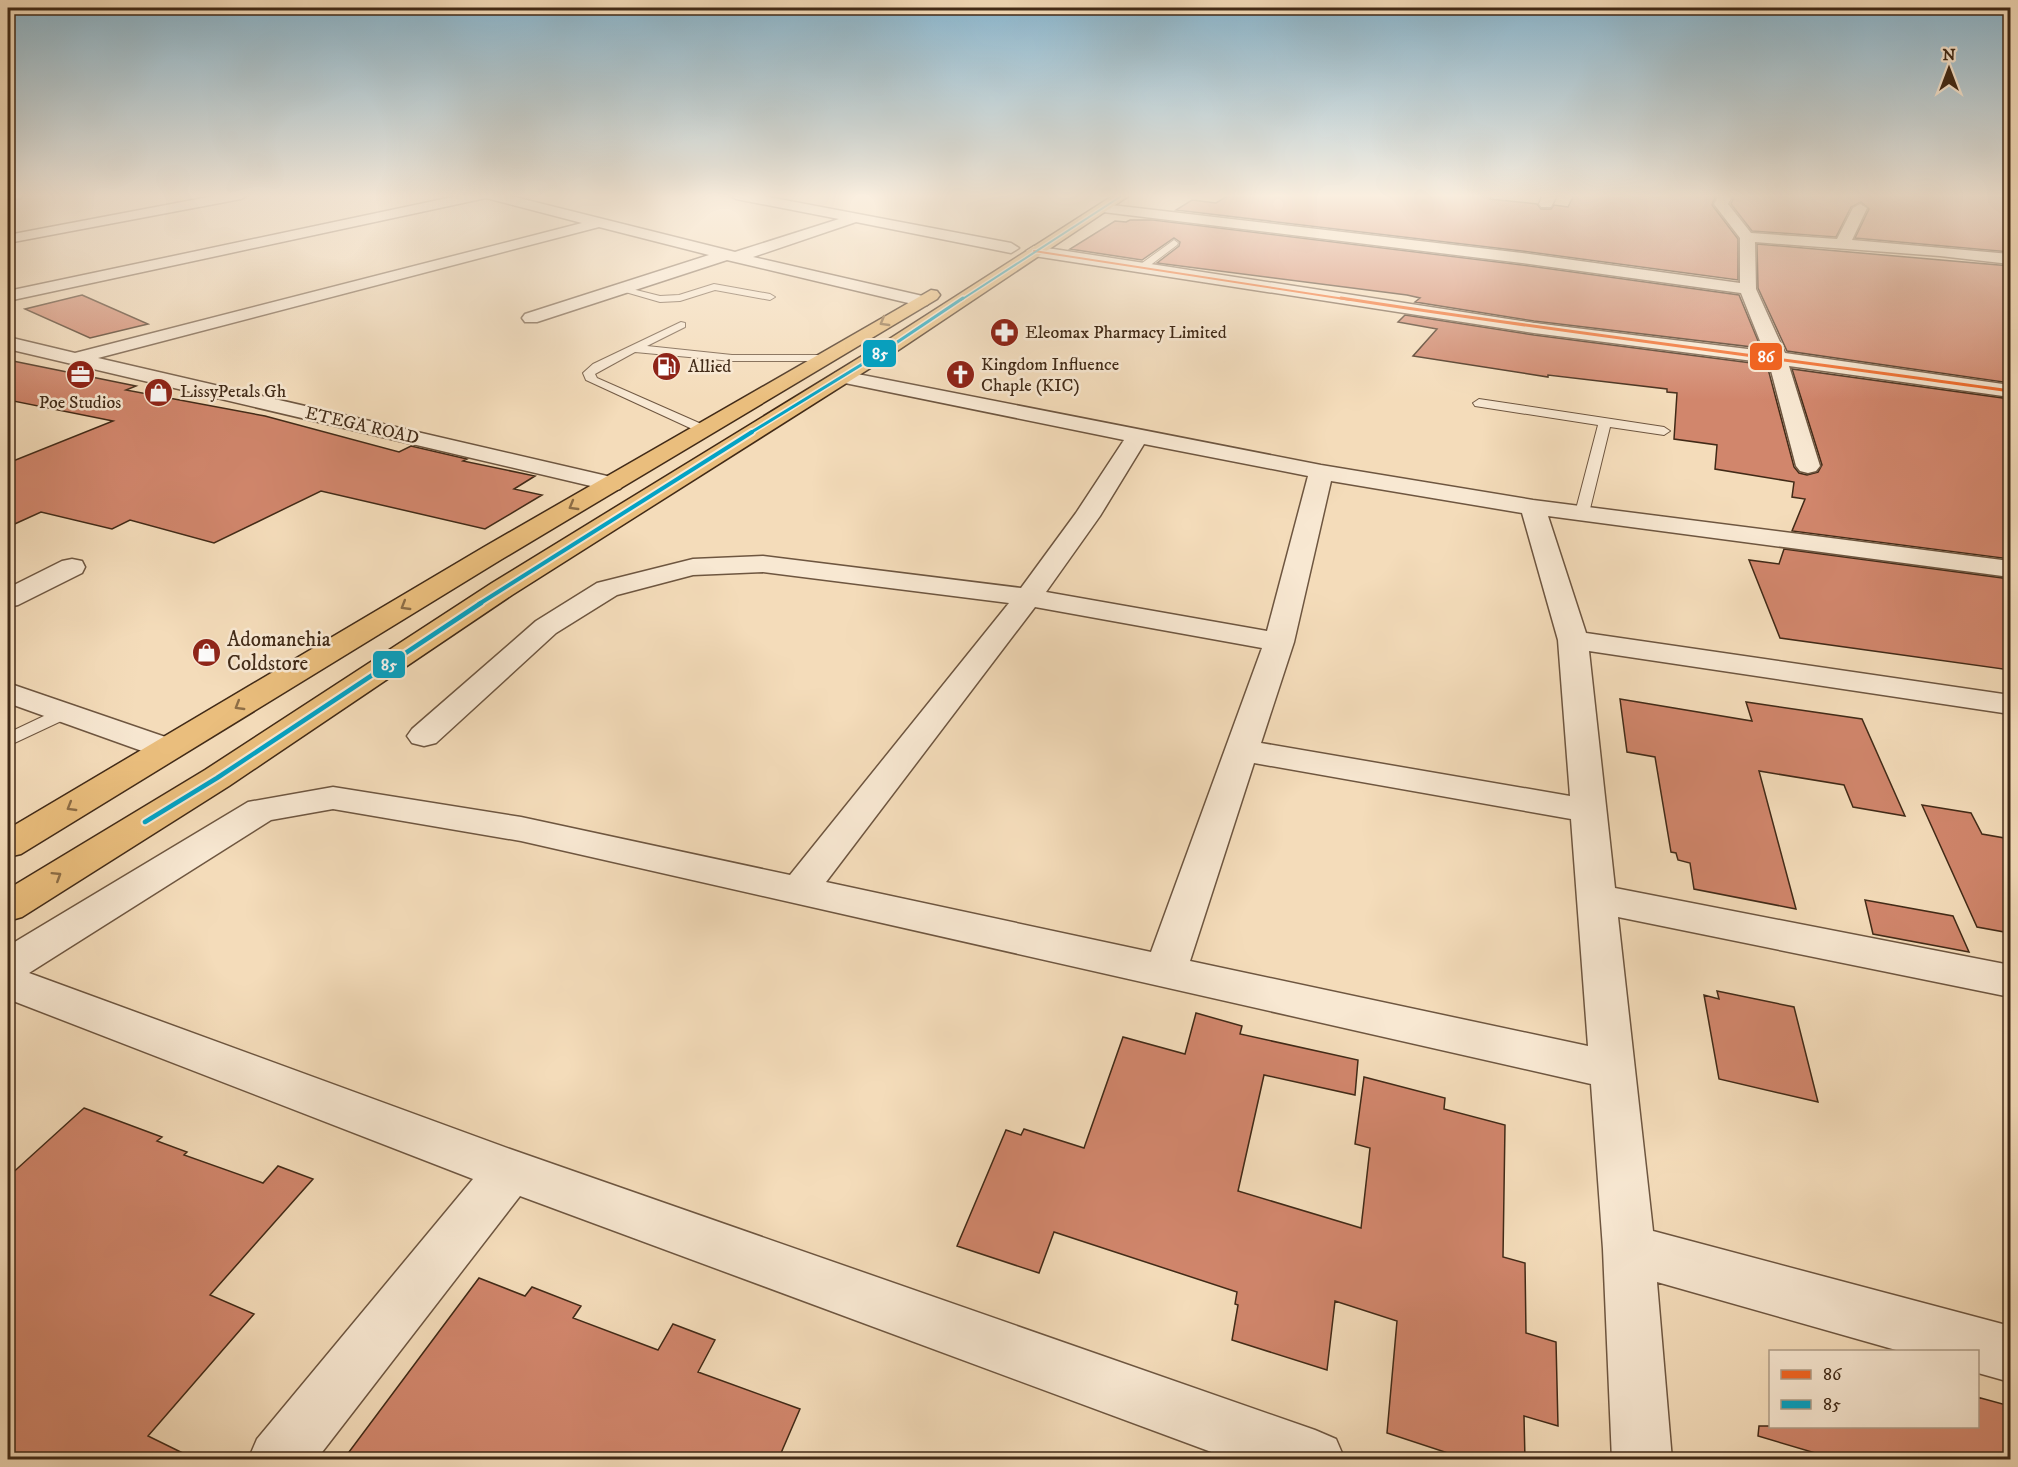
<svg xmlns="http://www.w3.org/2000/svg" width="2018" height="1467" font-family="'IM FELL DW Pica',serif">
	<rect width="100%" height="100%" fill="#f4dcba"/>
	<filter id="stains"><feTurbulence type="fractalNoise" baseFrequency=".00333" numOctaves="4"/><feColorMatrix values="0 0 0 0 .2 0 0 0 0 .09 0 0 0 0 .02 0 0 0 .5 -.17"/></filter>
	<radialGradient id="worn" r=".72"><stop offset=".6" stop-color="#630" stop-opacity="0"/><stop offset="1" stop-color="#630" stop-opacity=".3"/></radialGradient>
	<!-- building -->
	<path fill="#d1866c" stroke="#412a17" stroke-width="1.5" d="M1229,195h263l-2,4 47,5 4,5h10l3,-4 14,2 6,-12h142l-4,10 26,34v41l-216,-29 -346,-41 16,-10 24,3z
		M1735,195h245l30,4v53l-155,-14 14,-29 -8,-7 -10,5 -15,30 -84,-6 -21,-27z
		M1130,220h23l369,45 217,30 22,53 -227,-27 -119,-19 5,-4 -13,-3 -250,-32 22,-17 1,-4 -6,-4 -32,22 -72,-11 45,-28 11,1z
		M1757,244l253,22v117l-223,-32 -29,-63z
		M82,295l66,29 -58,14 -65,-29z
		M1405,315l129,20 233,30 27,102 5,6 8,2 11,-3 4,-7 -30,-96 218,30v160l-218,-28 13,-32 -13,-2 2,-15 -79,-13 2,-24 -43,-6 3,-46 -10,-1v-3l-119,-14v2l-135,-21 24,-27 -39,-7z
		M8,360l128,26 -10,4 139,26 134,36 12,-6 56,13 -4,2 72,15 -21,13 28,6 -57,34 -164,-38 -107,52 -84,-23 -18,9 -71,-17 -33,15v-64l105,-42 -105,-21z
		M1784,549l226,30v91l-230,-32 -31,-78 30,4z
		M1620,699l132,22 -6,-19 116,17 43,97 -52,-9 -9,-22 -85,-14 37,138 -102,-20 -4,-26 -12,-3 -2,-7 -5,-1 -16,-95 -28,-5z
		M1922,805l49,8 11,21 28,5v94l-33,-6z
		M1865,900l88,16 16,36 -96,-18z
		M1717,991l77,16 24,95 -99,-23 -15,-84 15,4z
		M1196,1013l46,13 -2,8 118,26 -3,35 -91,-20 -26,116 123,37 9,-80 -15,-4 9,-67 81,21 -1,11 61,16 -2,132 22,6 1,70 30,9 2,84 -34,-10 1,44h-56l-82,-27 10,-112 -62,-20 -8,69 -95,-30 6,-35 -3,-1 2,-12 -183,-60 -15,41 -82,-27 49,-116 15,5 3,-6 60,19 39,-111 62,17z
		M84,1108l78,29 -5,4 30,11 -3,3 79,28 15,-17 35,13 -103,116 44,19 -106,122 49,24h-189v-283z
		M479,1278l46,18 7,-9 49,19 -8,12 85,32 15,-26 42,16 -17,32 102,37 -22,51h-435z
		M1977,1397l33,9v54h-171l-81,-24 1,-10h218z"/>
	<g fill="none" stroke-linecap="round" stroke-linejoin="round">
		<defs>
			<path id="lane" d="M1174,240l4,3 -1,2 -33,25h-6v-4z
				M714,284l56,10 5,3 -5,3 -55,-10 -35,11 -20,1 -45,-13 5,-3 40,10 19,-1z
				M681,322l4,1v4l-38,19 85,9h88l6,3 -6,3h-88l-97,-9 -40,22 2,4 109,48 1,3 -1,3 -5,1 -115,-53 -3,-7 10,-9z
				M1479,399l185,28 6,4 -6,4 -54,-8 -21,86 -7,4 -7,-4 23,-88 -123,-19 -2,-3z
				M65,706l7,2 3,4 -3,4 -64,30v-13z"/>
			<path id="street" d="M8,195h15l-2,3 -13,2z
				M219,195h29l-7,4 -233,44v-8z
				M462,195h45l228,57 104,-33 -103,-20 -7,-4h29l253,48 8,5 -8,5 -155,-31 -103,35 174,40 3,4 -3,4 -6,1 -194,-46 -190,62h-12l-3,-4 3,-4 184,-59 -110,-28 -501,131 522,121 4,5 -4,5 -8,2 -604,-142v-12l67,16 507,-130 -96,-25 -478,103v-10z
				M1543,195h14l-6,12h-10l-2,-3z
				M1719,195h14l-5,9 23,29 86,6 16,-31 7,-4 7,4 -15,32 158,14v10l-70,-8 -185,-14 1,47 29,64 225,32v12l-221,-31 31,100 -4,5 -8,2 -8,-2 -4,-5 -27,-103 -235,-30 -500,-77 -8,-5 8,-5 500,77 230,28 -23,-58 -219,-30 -419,-51 -7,-4 7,-4 419,49 218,30v-45l-26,-34z
				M842,371l479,94 212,35 477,61v16l-462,-61 38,117 424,62v19l-421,-63 26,237 395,77v32l-392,-80 35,314 357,95v56l-32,-9v-21h-75l-246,-70 15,178h-60l-9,-211 -12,-165 -1070,-243 -188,-32 -62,11 -242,153 481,176 805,281 21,9 9,21h-112l-713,-264 -204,264h-68l9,-21 216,-260 -465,-180v-53l240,-144 85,-15 188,30 269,58 219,-272 -246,-31 -70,3 -76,20 -61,38 -120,110 -12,3 -12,-3 -5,-7 5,-7 124,-108 61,-38 96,-24 70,-3 258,32 55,-75 48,-73 -289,-59 -3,-4 3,-4zM1144,444l164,32 -41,155 -221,-39 54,-76zM1331,481l191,32 36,127 12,156 -309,-53 33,-101zM1035,607l227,41 -111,304 -325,-70zM1254,763l317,56 17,227 -398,-85z
				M72,559l10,2 3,6 -3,6 -64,32 -10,2v-19l54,-27z
				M8,683l172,59 5,7 -5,7 -12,3 -12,-3 -148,-53z"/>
			<path id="primary" d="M1114,195h16l-236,158 -382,242 -283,191 -207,131 -14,4v-32l197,-119 287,-187 388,-238z
				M931,290l6,1 3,4 -3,4 -435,260 -481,295 -13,3v-28l476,-282z"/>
		</defs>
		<!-- lane casing -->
		<use href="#lane" stroke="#6e5640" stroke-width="2"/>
		<!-- street casing -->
		<use href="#street" stroke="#6e5640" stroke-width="3"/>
		<!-- primary casing -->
		<use href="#primary" stroke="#412a17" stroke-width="3"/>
		<!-- lane -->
		<use href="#lane" fill="#f8e8d2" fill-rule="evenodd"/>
		<!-- street -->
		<use href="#street" fill="#f8e8d2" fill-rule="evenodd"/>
		<!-- primary -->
		<use href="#primary" fill="#eabe7d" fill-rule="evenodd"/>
		<defs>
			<path id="bus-1-far1" d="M1034,251l317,49"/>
			<path id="bus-1" d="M1341,298c223,35 446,61 669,93"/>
			<path id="bus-2-far3" d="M961,300l162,-105"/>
			<path id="bus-2-far2" d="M750,433l137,-84 76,-51"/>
			<path id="bus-2-far1" d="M479,604l273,-172"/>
			<path id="bus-2" d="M145,822l72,-44 264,-175"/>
		</defs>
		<!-- bus-1-far1 casing -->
		<use href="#bus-1-far1" stroke="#f8e8d2" stroke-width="4.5"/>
		<!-- bus-1 casing -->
		<use href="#bus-1" stroke="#f8e8d2" stroke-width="6"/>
		<!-- bus-2-far3 casing -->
		<use href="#bus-2-far3" stroke="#f8e8d2" stroke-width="4.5"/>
		<!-- bus-2-far2 casing -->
		<use href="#bus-2-far2" stroke="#f8e8d2" stroke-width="6"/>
		<!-- bus-2-far1 casing -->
		<use href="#bus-2-far1" stroke="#f8e8d2" stroke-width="8"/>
		<!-- bus-2 casing -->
		<use href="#bus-2" stroke="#f8e8d2" stroke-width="9"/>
		<!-- bus-1-far1 -->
		<use href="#bus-1-far1" stroke="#f26522" stroke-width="2"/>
		<!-- bus-1 -->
		<use href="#bus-1" stroke="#f26522" stroke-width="3"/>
		<!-- bus-2-far3 -->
		<use href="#bus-2-far3" stroke="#03a3c5" stroke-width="2"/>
		<!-- bus-2-far2 -->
		<use href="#bus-2-far2" stroke="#03a3c5" stroke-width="3"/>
		<!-- bus-2-far1 -->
		<use href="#bus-2-far1" stroke="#03a3c5" stroke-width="4"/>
		<!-- bus-2 -->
		<use href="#bus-2" stroke="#03a3c5" stroke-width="4.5"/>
	</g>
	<!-- one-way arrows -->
	<defs><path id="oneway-chevron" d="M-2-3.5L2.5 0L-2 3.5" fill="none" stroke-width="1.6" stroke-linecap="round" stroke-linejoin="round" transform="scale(1.5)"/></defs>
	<g stroke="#8d6d45">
		<use href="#oneway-chevron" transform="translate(884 322) rotate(150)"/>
		<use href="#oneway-chevron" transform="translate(573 506) rotate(150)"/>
		<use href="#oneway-chevron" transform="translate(405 606) rotate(149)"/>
		<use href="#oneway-chevron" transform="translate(239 706) rotate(149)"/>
		<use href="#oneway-chevron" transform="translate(71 807) rotate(149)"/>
		<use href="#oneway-chevron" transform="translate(57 876) rotate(-32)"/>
	</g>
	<!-- sky -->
	<linearGradient id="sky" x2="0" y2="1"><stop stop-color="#89b7d0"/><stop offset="0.49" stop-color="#faefe0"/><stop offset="1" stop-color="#faefe0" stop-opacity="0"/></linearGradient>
	<rect width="2018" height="400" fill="url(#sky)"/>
	<!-- icons -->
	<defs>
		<symbol id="pharmacy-disc" viewBox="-11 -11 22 22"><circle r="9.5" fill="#8f2418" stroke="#f8e8d2"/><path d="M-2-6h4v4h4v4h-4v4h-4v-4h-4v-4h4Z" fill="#fff"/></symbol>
		<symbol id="fuel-disc" viewBox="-11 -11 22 22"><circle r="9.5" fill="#8f2418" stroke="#f8e8d2"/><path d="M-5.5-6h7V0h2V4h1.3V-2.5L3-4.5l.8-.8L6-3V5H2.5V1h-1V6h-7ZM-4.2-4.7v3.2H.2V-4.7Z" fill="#fff"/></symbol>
		<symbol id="office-disc" viewBox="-11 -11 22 22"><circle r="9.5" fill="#8f2418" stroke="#f8e8d2"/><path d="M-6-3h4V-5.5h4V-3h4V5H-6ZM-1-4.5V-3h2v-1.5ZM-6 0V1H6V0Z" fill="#fff"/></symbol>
		<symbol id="church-disc" viewBox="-11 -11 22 22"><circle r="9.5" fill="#8f2418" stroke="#f8e8d2"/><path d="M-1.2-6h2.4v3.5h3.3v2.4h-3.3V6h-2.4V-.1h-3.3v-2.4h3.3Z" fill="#fff"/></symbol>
		<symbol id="shop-disc" viewBox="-11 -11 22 22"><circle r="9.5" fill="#8f2418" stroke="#f8e8d2"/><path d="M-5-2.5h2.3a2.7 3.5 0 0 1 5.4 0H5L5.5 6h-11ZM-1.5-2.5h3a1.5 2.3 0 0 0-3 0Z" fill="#fff"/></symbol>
	</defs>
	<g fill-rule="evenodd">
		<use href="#pharmacy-disc" x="988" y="316" width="33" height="33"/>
		<use href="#fuel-disc" x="650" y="350" width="33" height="33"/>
		<use href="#office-disc" x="64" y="358" width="33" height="33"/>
		<use href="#church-disc" x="944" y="358" width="33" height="33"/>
		<use href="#shop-disc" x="142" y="376" width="33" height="33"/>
		<use href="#shop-disc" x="190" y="636" width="33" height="33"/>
	</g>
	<g text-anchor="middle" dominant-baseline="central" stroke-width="5" stroke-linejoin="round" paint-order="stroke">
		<!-- far-poi labels -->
		<g font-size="18" fill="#412a17" stroke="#f8e8d2" text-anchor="start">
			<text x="1025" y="333">Eleomax Pharmacy Limited</text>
			<text x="981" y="365">Kingdom Influence<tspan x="981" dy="21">Chaple (KIC)</tspan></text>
			<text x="688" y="367">Allied</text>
			<text x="180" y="392">LissyPetals Gh</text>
			<text x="80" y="403" text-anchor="middle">Poe Studios</text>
		</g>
		<!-- far-street labels -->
		<g font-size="18" fill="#412a17" stroke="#f8e8d2">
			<text transform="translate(362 426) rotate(13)">ETEGA ROAD</text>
		</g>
		<!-- poi labels -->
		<g font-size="21" fill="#412a17" stroke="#f8e8d2" text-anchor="start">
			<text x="227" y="640">Adomanehia<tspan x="227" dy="24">Coldstore</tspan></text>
		</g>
	</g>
	<g stroke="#f8e8d2" stroke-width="2">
		<rect x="862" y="339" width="35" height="29" rx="6" fill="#03a3c5"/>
		<rect x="1749" y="342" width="34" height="29" rx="6" fill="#f26522"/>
		<rect x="372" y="650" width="34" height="29" rx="6" fill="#03a3c5"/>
	</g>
	<g font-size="16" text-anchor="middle" font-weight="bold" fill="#fff">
		<text x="880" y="359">85</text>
		<text x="1766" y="362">86</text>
		<text x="389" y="670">85</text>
	</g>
	<!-- margin -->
	<rect width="2018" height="1467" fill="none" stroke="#f4dcba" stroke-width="30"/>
	<rect x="9" y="9" width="2000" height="1449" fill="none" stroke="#412a17" stroke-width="3"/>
	<rect x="15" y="15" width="1988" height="1437" fill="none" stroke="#412a17" stroke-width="1.5"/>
	<!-- legend -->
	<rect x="1769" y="1350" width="210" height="78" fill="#f8e8d2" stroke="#af9c87" stroke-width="1.5"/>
	<rect x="1781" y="1370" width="30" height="9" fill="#f26522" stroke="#af9c87" stroke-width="1.5"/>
	<text x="1823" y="1380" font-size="18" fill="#412a17">86</text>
	<rect x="1781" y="1400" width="30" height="9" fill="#03a3c5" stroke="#af9c87" stroke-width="1.5"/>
	<text x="1823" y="1410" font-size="18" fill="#412a17">85</text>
	<!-- north arrow -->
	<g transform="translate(1949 69)" stroke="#f8e8d2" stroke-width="4.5" paint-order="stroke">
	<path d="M0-4.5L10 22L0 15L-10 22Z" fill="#412a17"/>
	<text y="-9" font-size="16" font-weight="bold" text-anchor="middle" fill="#412a17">N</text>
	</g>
	<rect width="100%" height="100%" filter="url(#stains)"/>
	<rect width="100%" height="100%" fill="url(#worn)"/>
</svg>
